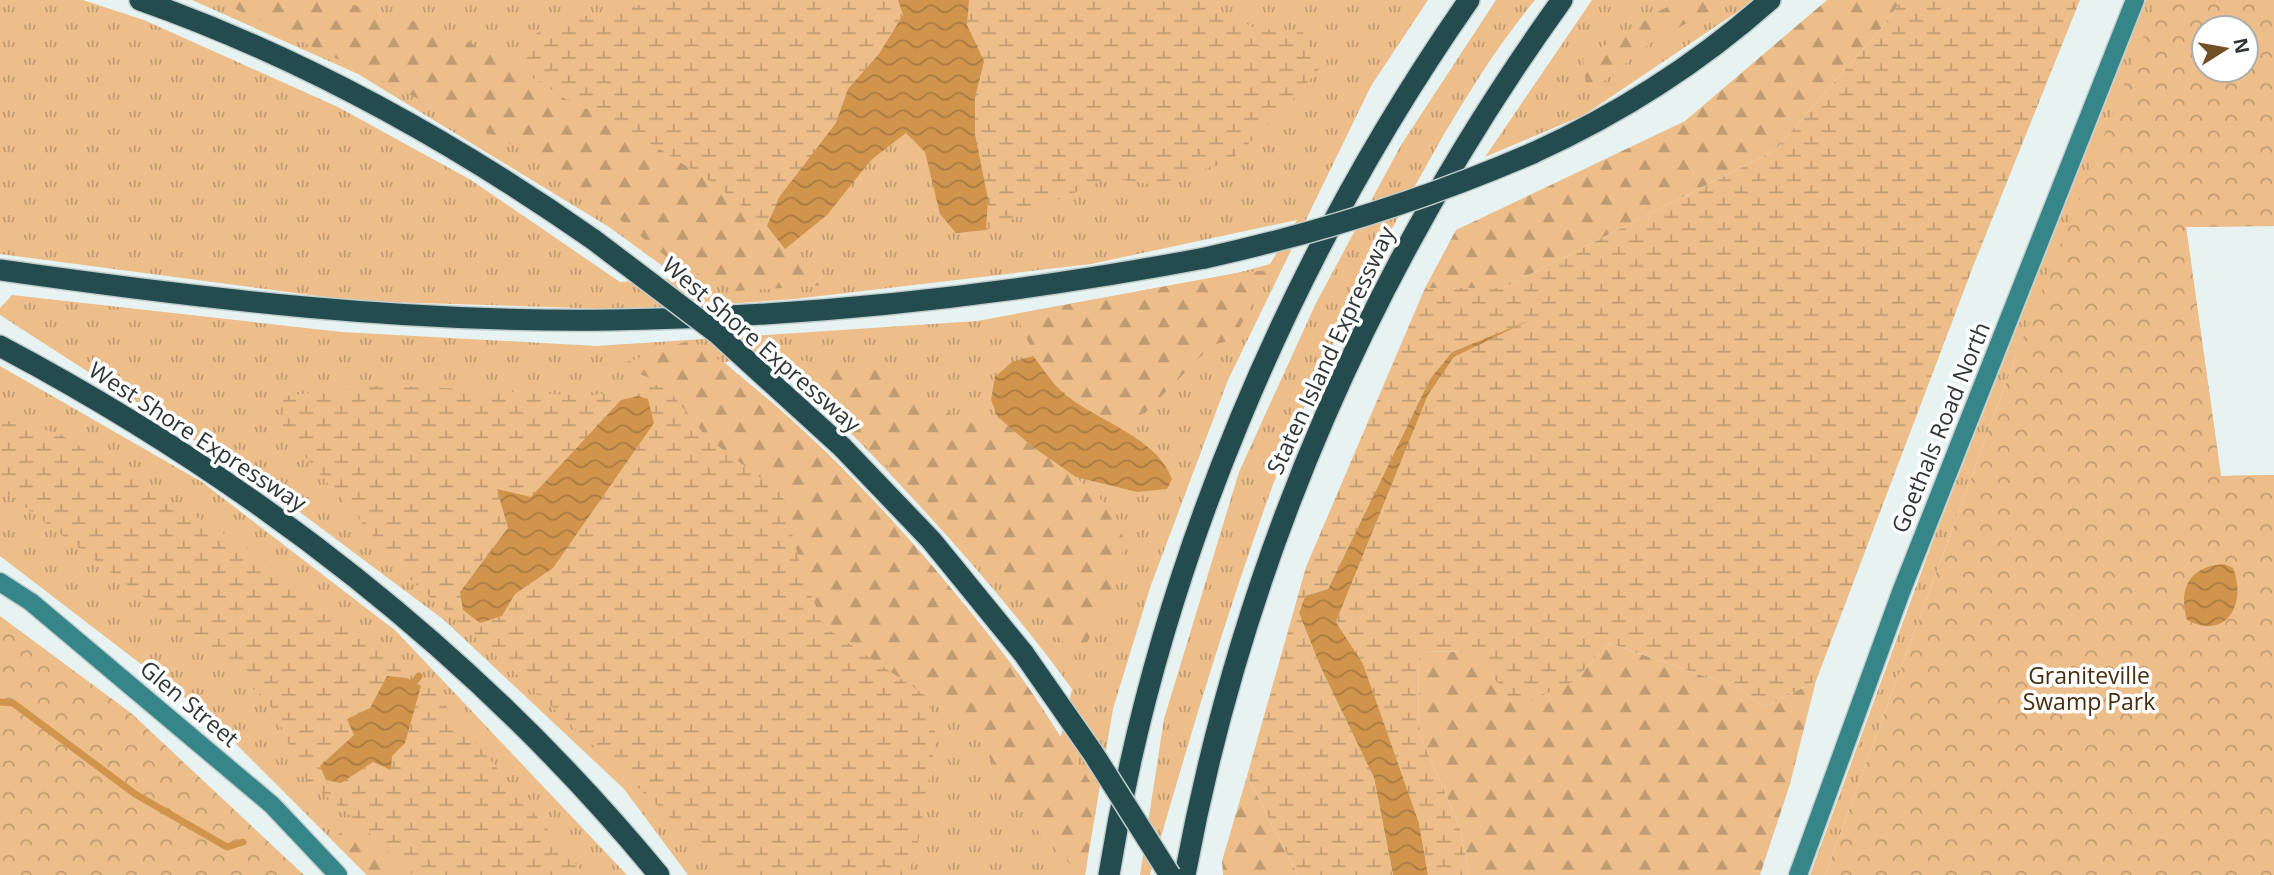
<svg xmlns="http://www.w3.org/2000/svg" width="2274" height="875" font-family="'Open Sans',sans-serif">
	<defs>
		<pattern id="grass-tufts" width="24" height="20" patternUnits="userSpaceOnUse" patternTransform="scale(1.75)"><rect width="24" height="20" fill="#edbe89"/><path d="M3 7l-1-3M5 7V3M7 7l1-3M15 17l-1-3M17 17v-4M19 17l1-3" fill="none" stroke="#c09b71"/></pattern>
		<pattern id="forest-firs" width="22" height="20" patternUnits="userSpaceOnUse" patternTransform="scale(1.75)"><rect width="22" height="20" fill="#edbe89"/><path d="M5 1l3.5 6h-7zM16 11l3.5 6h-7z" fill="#c09b71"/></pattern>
		<pattern id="wetland-marsh" width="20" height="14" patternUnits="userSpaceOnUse" patternTransform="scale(1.75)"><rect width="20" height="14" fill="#edbe89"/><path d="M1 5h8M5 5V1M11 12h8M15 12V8" fill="none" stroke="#c09b71"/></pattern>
		<pattern id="park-crowns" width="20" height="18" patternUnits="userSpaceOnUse" patternTransform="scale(1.75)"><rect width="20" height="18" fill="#edbe89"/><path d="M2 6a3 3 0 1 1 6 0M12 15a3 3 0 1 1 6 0" fill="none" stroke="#c09b71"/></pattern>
		<pattern id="water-waves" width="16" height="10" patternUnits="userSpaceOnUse" patternTransform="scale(1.75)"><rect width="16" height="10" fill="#d0944d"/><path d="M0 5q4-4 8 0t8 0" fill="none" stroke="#a97a41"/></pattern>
	</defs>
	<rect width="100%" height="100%" fill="#e7f3f3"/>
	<!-- grass -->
	<path fill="url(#grass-tufts)" fill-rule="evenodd" d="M0,0h83l61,20 194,87 133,73 149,102 59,-4 -70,-51 -251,-153 -166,-74h1236l-57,86 -143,294 -77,205 -38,124 -28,166h-397l-64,-86 -180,-169 -179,-134 -265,-171v-7l12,-13 330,37 255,14 380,-25 260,-48 33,-9 27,-44 -206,44 -296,35 -154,11 -285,-9 -356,-47zM776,357c105,105 208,212 296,332l-12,50c-64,-101 -140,-193 -225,-277 -35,-35 -74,-67 -111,-100z
		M1496,0h39c-52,63 -94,138 -133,210 -48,88 -93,178 -128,272 -47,129 -86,261 -124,393h-10l24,-156 75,-247 77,-169 85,-158z
		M1592,0h163l-171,115 -99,42z
		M2146,0h128v226l-88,1 35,249 53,-1 -51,30 -207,-149 -191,519h-15l125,-340zM2204,28h42v42h-42z
		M0,366l202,116 194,149 231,244h-260l-161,-161 -206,-158z"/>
	<!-- forest -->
	<path fill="url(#forest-firs)" d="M217,0h119l89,24 34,12 105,62 56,26 95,60 52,42 18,23 42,36 -91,6 -63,-29 -124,-99z
		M1683,0h48l-78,41 -66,54 -4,-36 78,-49z
		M1827,0h75l-22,30 -106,121 -271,137h-78l31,-58 229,-109z
		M1271,270l-38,69 -22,7 -66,67 -30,11c-59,-36 -72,-45 -99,-110l221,-41z
		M691,340c121,82 240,217 327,333 28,38 52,80 79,119l-12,83h-4l-50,-51 -58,-93 -21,-18 -126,-85 -22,-48 -22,-86 -75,-56 -43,-54 -46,-19z
		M776,357l105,14 79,49 38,-3 35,30 43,30 33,30 16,34 -16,68 -32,48 -113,-123 -110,-98z
		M1609,643l129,45 27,19 51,-26 -26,103 -30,91h-291l-9,-48 -42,-96 1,-80 54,1 101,29z
		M1247,776l51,99h-75l-1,-14z
		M358,822l55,53h-46l-36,-36z"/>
	<!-- wetland -->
	<path fill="url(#wetland-marsh)" fill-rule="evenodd" d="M680,0h218l5,15 -24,39 -31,35 -12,34 -56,73 -13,30 -52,-42 -95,-60 -56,-26 -40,-26 4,-34 33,-18z
		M969,0h230l58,29 45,2 18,37 -35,41 -55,52 -73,24 -48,-7 -123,52 2,-31 -13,-65v-36l9,-37 -17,-36z
		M1902,0h178l-106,264 -158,417 -51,26 -27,-19 -129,-45 -35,38 -57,26 -44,-55 -54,-1 -1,80 42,96 9,48h-41l-9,-52 -56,-158 -27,-43 92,-227 26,-38 61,-30 -63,25 -22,27 -102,210 -23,7 -6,17 21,53 54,112 19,97h-95l-51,-99 59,-209 119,-279h78l271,-137 106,-121z
		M664,384l43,54 75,56 22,86 22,48 103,70 7,39 -20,118 -10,20h-175l-210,-197 -109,-97 -129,-150v-35l105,-11 200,11zM621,401l33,23 -101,144 -38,27 -13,21 -22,7 -17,-13 15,-44 53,-69z
		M0,419l58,14 193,117 63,49 89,61 25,24 157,191h-172l-55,-53 -56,-46 -27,-65 -54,-55 -221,-168zM407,678l14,8 -16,57 -13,13 -19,6 -32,21 -21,-17 34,-31 24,-47z"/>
	<!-- park -->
	<path fill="url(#park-crowns)" fill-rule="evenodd" d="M2158,0h116v226l-88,1 35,249 53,-1v400h-449l191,-519zM2204,28h42v42h-42z
		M0,616l131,97 173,162h-304z"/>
	<!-- water -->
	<path fill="url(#water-waves)" d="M898,0h71l-2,25 17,36 -9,37v36l13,65 -2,31 -30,3 -16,-19 -15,-62 -19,-19 -35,27 -44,55 -42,34 -18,-23 13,-30 56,-73 12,-34 31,-35 24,-39z
		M1530,320l-76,37 -26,38 -92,227 27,42 56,159 9,52h-35l-19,-97 -54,-112 -21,-53 6,-17 23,-7 102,-210 22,-27z
		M1033,356c9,11 17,24 27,34 32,30 96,45 112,89l-5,10 -30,3 -61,-15 -43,-30 -35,-30 -7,-17 4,-23 17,-15z
		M638,396l10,3 6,24 -101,145 -38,26 -13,22 -22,7 -17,-13 -3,-18 48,-64 -11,-39 34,8 90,-97z
		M2224,564l9,4c14,35 -6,73 -46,52 -9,-32 3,-54 37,-56z
		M387,676l20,2 14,8 -16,57 -13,13 -1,14 -18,-8 -32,21 -15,-3 -6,-14 34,-31 -7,-16 23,-11z"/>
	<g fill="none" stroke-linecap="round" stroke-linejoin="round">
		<!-- stream -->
		<path stroke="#d0944d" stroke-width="7" d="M409,689l10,-13
			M0,702l13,1 122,91 92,53 16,-5"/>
		<defs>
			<path id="secondary" d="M0,582l31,20 241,203 66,70
				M1798,875l103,-283 234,-592"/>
			<path id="highway" d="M140,0c162,57 314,142 454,240
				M1533,153c86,-39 166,-90 237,-153
				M0,270c203,29 407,53 612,50 200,-3 397,-25 593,-62
				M0,346c251,133 478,309 659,529
				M842,447l89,93 93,114
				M1109,875c49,-308 182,-620 360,-875
				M1185,875c59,-318 188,-612 377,-875"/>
		</defs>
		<!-- secondary casing -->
		<use href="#secondary" stroke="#c2cdcd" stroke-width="21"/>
		<!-- highway casing -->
		<use href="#highway" stroke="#c2cdcd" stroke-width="24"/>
		<!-- secondary -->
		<use href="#secondary" stroke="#358589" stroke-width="18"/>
		<!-- highway -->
		<use href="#highway" stroke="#244c4f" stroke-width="21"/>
		<defs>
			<path id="highway-bridge" d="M594,240l124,94 124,113
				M1205,258c113,-25 222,-59 328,-105
				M1024,654l69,99 77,122"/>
		</defs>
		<!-- highway-bridge casing -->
		<use href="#highway-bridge" stroke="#c2cdcd" stroke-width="24" stroke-linecap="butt"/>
		<!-- highway-bridge -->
		<use href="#highway-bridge" stroke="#244c4f" stroke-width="21"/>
	</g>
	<g text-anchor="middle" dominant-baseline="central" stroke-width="7" stroke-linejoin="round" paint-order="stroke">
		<!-- street labels -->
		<g font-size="23" fill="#303535" stroke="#fff">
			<text transform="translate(762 344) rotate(41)">West Shore Expressway</text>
			<text transform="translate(1330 350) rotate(-65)">Staten Island Expressway</text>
			<text transform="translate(1940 427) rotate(-68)">Goethals Road North</text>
			<text transform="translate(198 436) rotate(33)">West Shore Expressway</text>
			<text transform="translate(190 703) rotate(40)">Glen Street</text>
		</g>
		<!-- park labels -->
		<g font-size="23" fill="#462d0e" stroke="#fff">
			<text x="2089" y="675">Graniteville<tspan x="2089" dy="26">Swamp Park</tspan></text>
		</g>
	</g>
	<!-- north arrow -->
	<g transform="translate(2225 49) rotate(79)"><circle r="33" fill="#ffffff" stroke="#acaeae" stroke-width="2"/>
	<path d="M0-5L12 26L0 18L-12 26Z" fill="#714f27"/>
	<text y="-10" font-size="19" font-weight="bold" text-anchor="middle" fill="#303535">N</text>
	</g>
</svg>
